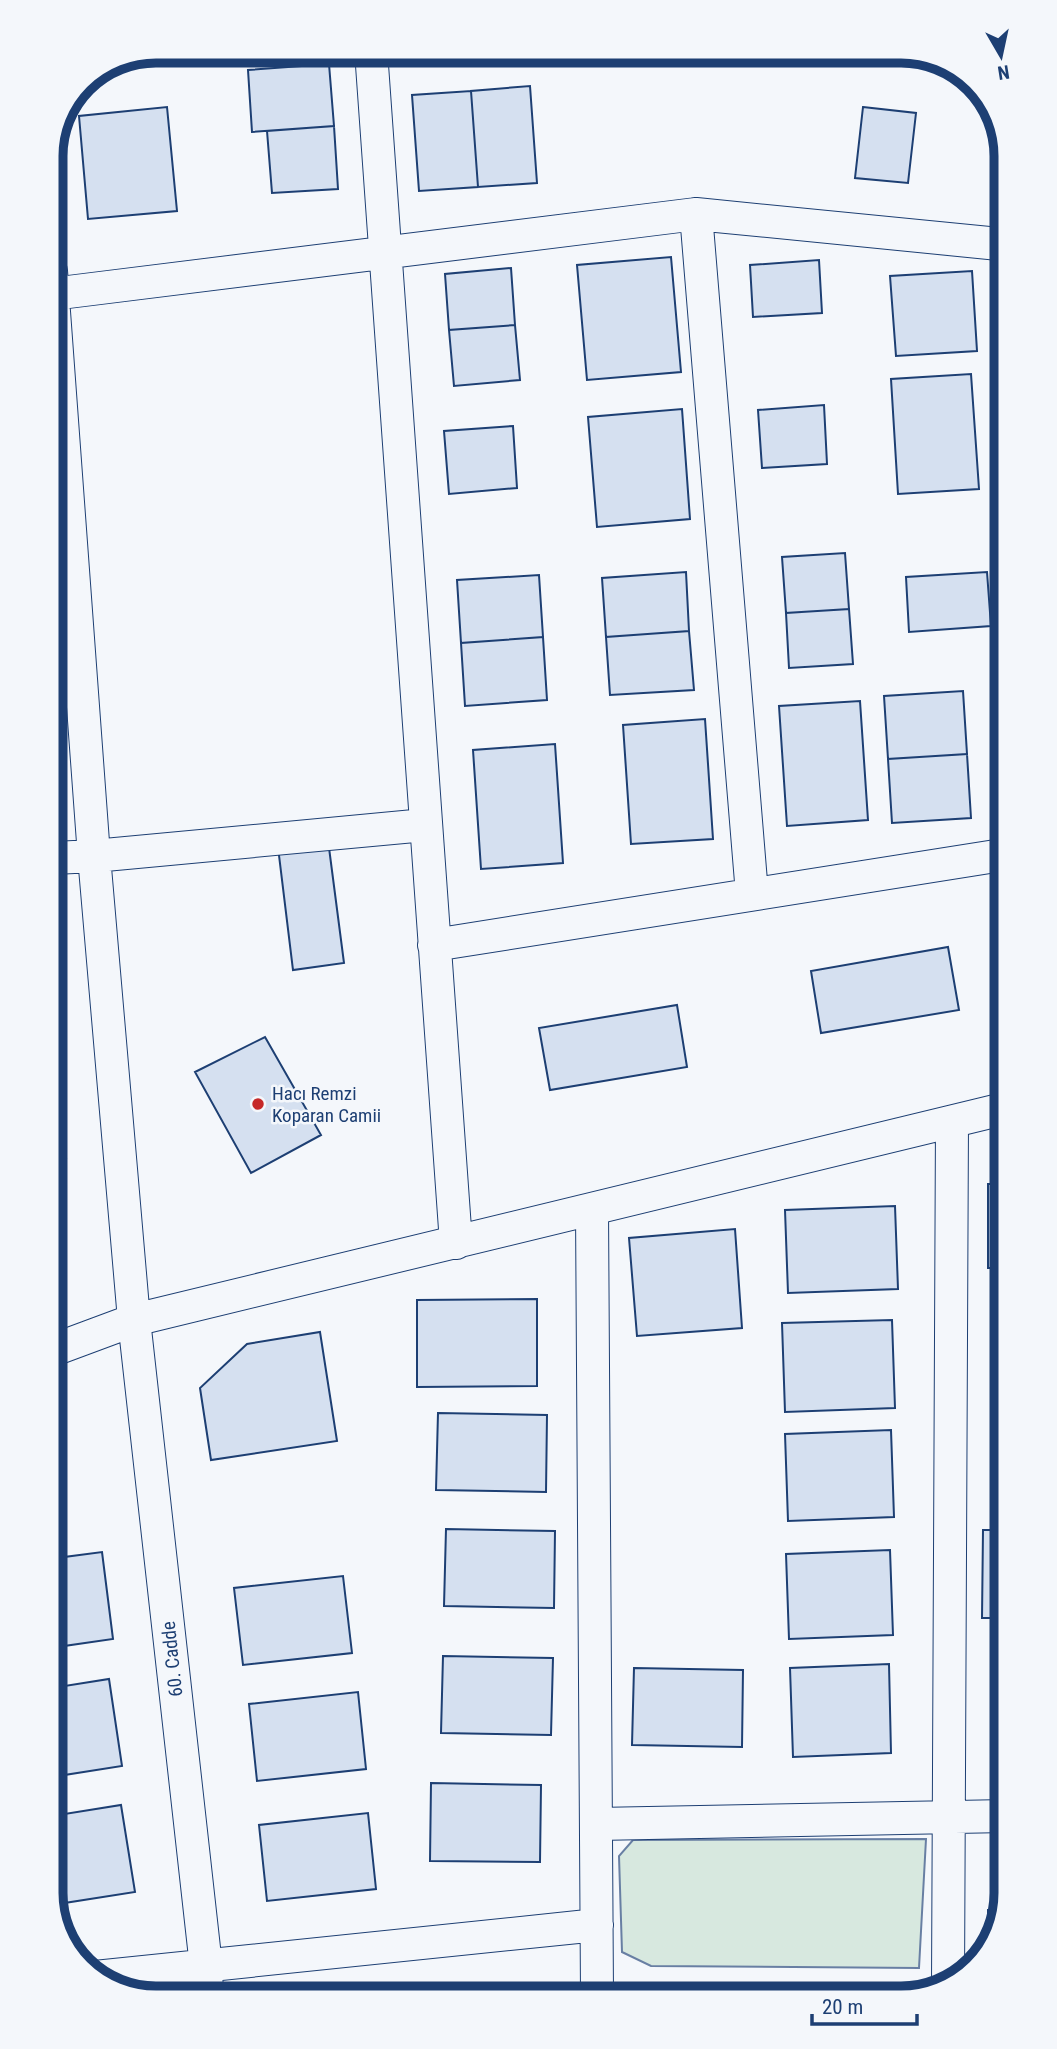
<svg xmlns="http://www.w3.org/2000/svg" width="1057" height="2049" font-family="'Roboto Condensed',sans-serif">
	<rect width="100%" height="100%" fill="#f4f7fb"/>
	<!-- green -->
	<path fill="#d7e8df" stroke="#687fa3" stroke-width="2" d="M926,1839l-7,129 -268,-2 -29,-14 -3,-96 14,-16z"/>
	<!-- building -->
	<path fill="#d5e0f0" stroke="#1d3f73" stroke-width="2" d="M156,51h2l1,11 -39,4z
		M329,64l5,62 -82,6 -4,-62z
		M530,86l7,97 -59,4 -7,-96z
		M471,91l7,96 -59,4 -7,-96z
		M167,107l10,104 -89,8 -9,-103z
		M863,107l53,6 -8,70 -53,-5z
		M334,126l4,63 -66,4 -5,-62z
		M671,257l10,115 -94,8 -10,-115z
		M819,260l3,53 -69,4 -3,-52z
		M511,268l4,57 -66,5 -4,-56z
		M972,271l5,80 -81,5 -6,-80z
		M515,325l5,55 -66,6 -5,-56z
		M971,374l8,115 -81,5 -7,-115z
		M824,405l3,59 -65,4 -4,-58z
		M682,409l8,110 -93,8 -9,-110z
		M513,426l4,62 -68,6 -5,-63z
		M845,553l4,56 -63,4 -4,-56z
		M686,572l3,59 -83,6 -4,-59z
		M987,572l4,54 -82,6 -3,-55z
		M539,575l4,62 -82,6 -4,-63z
		M849,609l4,55 -64,4 -3,-55z
		M689,631l5,59 -84,5 -4,-58z
		M543,637l4,63 -82,6 -4,-63z
		M963,691l4,63 -79,5 -4,-63z
		M860,701l8,119 -81,6 -8,-120z
		M705,719l8,120 -82,5 -8,-119z
		M555,744l8,119 -82,6 -8,-119z
		M967,754l4,64 -79,5 -4,-64z
		M328,840l16,123 -51,7 -15,-123z
		M948,947l11,63 -138,23 -10,-62z
		M677,1005l10,62 -137,23 -11,-62z
		M265,1037l56,98 -70,38 -56,-101z
		M55,1079l11,79 -11,2z
		M988,1184h15v84h-15z
		M895,1206l3,83 -110,4 -3,-83z
		M735,1229l7,99 -105,8 -8,-98z
		M537,1299v87l-120,1v-87z
		M892,1320l3,88 -110,4 -3,-89z
		M320,1332l17,109 -126,19 -11,-72 47,-44z
		M438,1413l109,2 -1,77 -110,-2z
		M891,1430l3,87 -106,4 -3,-87z
		M446,1529l109,2 -1,77 -110,-2z
		M983,1530h22v88h-23z
		M890,1550l3,85 -104,4 -3,-85z
		M102,1552l11,87 -56,8v-89z
		M343,1576l9,77 -109,12 -9,-77z
		M443,1656l110,2 -2,77 -110,-2z
		M889,1664l2,89 -98,4 -3,-89z
		M634,1668l109,2 -1,77 -110,-2z
		M109,1679l13,87 -64,10v-89z
		M358,1692l8,77 -109,12 -8,-77z
		M431,1783l110,2 -1,77 -110,-1z
		M121,1805l14,87 -77,12v-89z
		M368,1813l8,76 -109,12 -8,-76z
		M988,1910h13l-13,42z"/>
	<g fill="none" stroke-linecap="round" stroke-linejoin="round">
		<defs>
			<path id="street" d="M371,51l85,1192
				M696,214l56,680
				M51,271l43,585 40,464 72,646 1,31
				M52,294l644,-80 303,30
				M54,858l40,-2 331,-31
				M434,945l568,-90
				M592,1209l5,785
				M56,1349l78,-29 869,-211
				M597,1824l409,-8
				M95,1977l502,-52
				M948,1985l4,-863"/>
		</defs>
		<!-- street casing -->
		<use href="#street" stroke="#1d3f73" stroke-width="34"/>
		<!-- street -->
		<use href="#street" stroke="#f4f7fb" stroke-width="32"/>
	</g>
	<!-- markers -->
	<circle fill="#c62828" stroke="#f4f7fb" stroke-width="2.5" cx="258" cy="1104" r="7"/>
	<g text-anchor="middle" dominant-baseline="central" stroke-width="5" stroke-linejoin="round" paint-order="stroke">
		<!-- poi labels -->
		<g font-size="19" fill="#1d3f73" stroke="#f4f7fb" text-anchor="start">
			<text x="272" y="1093">Hacı Remzi<tspan x="272" dy="22">Koparan Camii</tspan></text>
		</g>
		<!-- street labels -->
		<g font-size="19" fill="#1d3f73" stroke="#f4f7fb">
			<text transform="translate(172 1659) rotate(-96)">60. Cadde</text>
		</g>
	</g>
	<!-- crop -->
	<path d="M0 0H1057V2049H0ZM156 63H901A93 93 0 0 1 994 156V1893A93 93 0 0 1 901 1986H156A93 93 0 0 1 63 1893V156A93 93 0 0 1 156 63Z" fill="#f4f7fb" fill-rule="evenodd"/>
	<path fill="none" stroke="#1d3f73" stroke-width="9" d="M156 63H901A93 93 0 0 1 994 156V1893A93 93 0 0 1 901 1986H156A93 93 0 0 1 63 1893V156A93 93 0 0 1 156 63Z"/>
	<!-- north arrow -->
	<g transform="translate(1001 56) rotate(171)" stroke="#f4f7fb" stroke-width="5" paint-order="stroke">
	<path d="M0-5L12 26L0 18L-12 26Z" fill="#1d3f73"/>
	<text y="-10" font-size="19" font-weight="bold" text-anchor="middle" fill="#1d3f73">N</text>
	</g>
	<!-- scale -->
	<path d="M812 2014v10h105v-10" fill="none" stroke="#1d3f73" stroke-width="3.5"/>
	<text x="822" y="2014" font-size="21" fill="#1d3f73" stroke="#f4f7fb" stroke-width="5" paint-order="stroke">20 m</text>
</svg>
